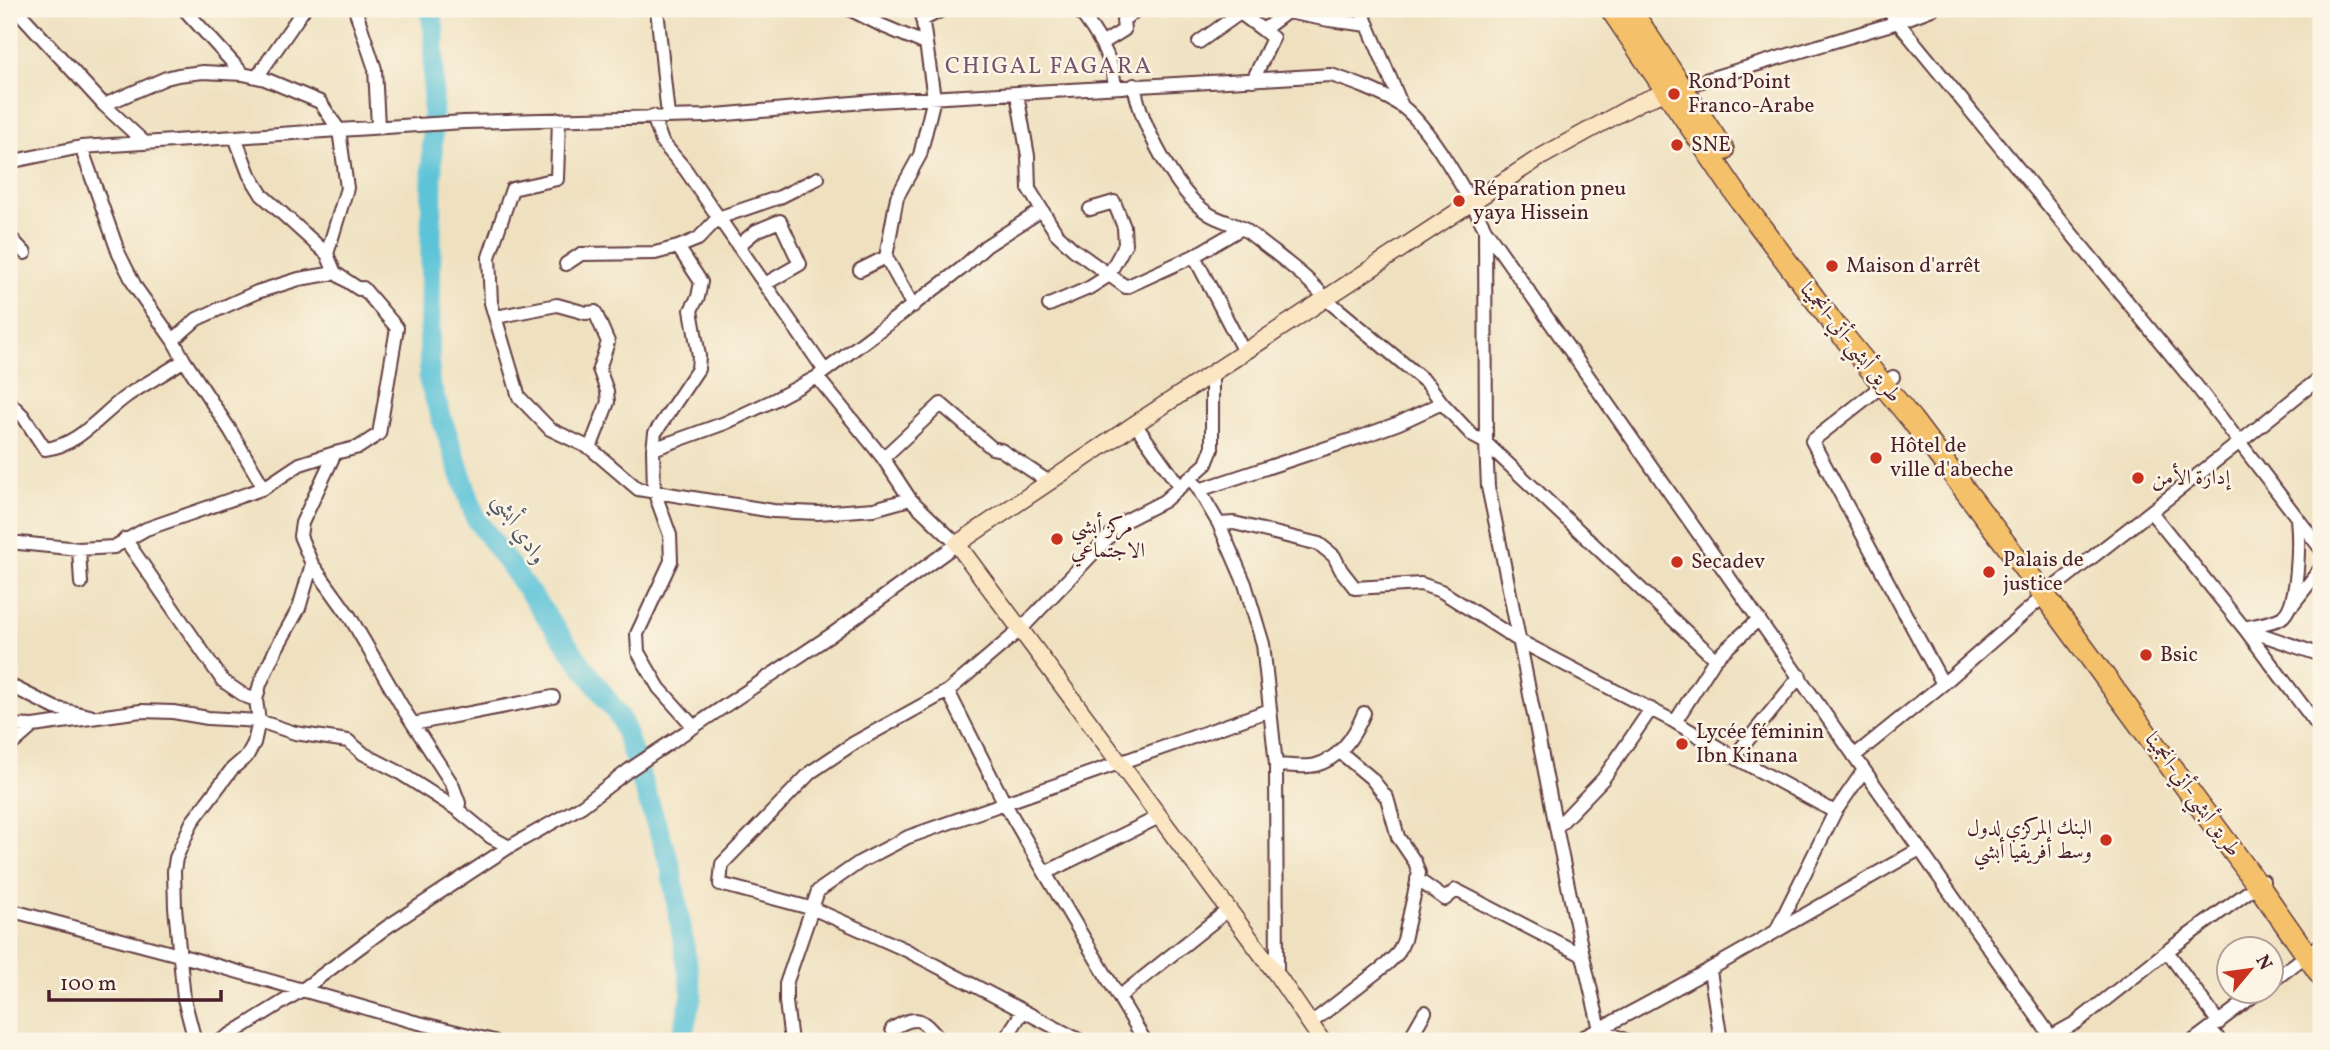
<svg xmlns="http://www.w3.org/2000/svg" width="2330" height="1050" font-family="Vollkorn,Amiri,serif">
	<rect width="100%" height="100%" fill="#fcf5e5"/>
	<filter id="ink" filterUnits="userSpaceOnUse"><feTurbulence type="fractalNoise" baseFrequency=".0143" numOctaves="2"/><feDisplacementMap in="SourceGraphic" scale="14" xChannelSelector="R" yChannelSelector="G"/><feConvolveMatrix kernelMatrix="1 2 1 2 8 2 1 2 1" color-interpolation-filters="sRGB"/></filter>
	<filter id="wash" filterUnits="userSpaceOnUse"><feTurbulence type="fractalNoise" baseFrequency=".00686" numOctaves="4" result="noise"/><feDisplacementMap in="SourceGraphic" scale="28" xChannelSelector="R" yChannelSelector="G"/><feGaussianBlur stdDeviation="1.57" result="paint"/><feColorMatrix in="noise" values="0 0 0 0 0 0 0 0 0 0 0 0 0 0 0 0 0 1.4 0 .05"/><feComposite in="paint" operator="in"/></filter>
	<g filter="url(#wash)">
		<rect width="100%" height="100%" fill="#efe1c0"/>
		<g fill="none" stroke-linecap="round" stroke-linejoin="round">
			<!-- river -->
			<path stroke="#5cc3d8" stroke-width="21" d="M430,9l4,22 -5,350 47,138 145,200 50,149 21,126 -11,47"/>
		</g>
	</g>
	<g filter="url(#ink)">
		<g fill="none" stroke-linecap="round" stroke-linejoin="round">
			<defs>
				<path id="street" d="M16,9l88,96 41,38
					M184,9l59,65
					M355,9l20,60 3,57
					M657,9l11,107
					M849,9l34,17 43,18
					M1078,9c18,23 34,47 37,77
					M1361,9l41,97
					M1887,9l308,375 126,165
					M922,20l22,-11
					M1199,42l41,-29 23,17
					M1103,43l21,-13 -1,-10 15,-11
					M257,77l47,-68
					M1253,80l20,-42 -10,-8 24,-18 42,8 39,5
					M1134,85c7,39 41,107 75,129 11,7 24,9 35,15 10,7 20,16 30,23 18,15 37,28 52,47l102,85 14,19 31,33 13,7 229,216 44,-40
					M1682,87l216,-65 34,-13
					M1017,94l11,62 1,33 27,44 17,16 53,38 68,-31 48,-28
					M104,105l62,-27 12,-3 25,-3 40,2 22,5 55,23 19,28
					M653,116l9,26 23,27 140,202
					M559,119l-2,60 -45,10 -23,68 2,46 28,94 31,32 40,19 48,41 135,22 45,2 56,-4 36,-10
					M9,162l72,-15
					M1485,229l569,812
					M9,236l16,17
					M738,246l18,-15 24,-10 20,43 -35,20
					M678,247l23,35 -3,15 -7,13 8,46 -1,13 -43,64 -2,16 1,42 16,44 1,26 -34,73 1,18 21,36 35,39
					M327,254l-65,-59 -13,-21 -14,-37 104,-7
					M1194,256l50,96
					M566,264l15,-10 74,-1 23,-6 20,-8 20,-21 62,-21 38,-19
					M860,270l26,-13
					M1049,305l40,-17 19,-12 17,-31 -1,-18 -10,-25 -24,7
					M913,306l-27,-49 11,-60 23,-42 14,-57 -13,-89
					M496,317l61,-12 29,8 9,-1 13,30 -9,27 8,22 1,11 -18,46
					M173,340l-37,-52 -17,-34 -38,-107 154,-10
					M184,360l-11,-20 24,-21 60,-27 42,-13 36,-6
					M1893,377l-81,64 131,243
					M9,402l14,14 22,33c35,-4 56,-35 83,-54 18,-12 38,-22 56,-35l46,70 34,58
					M1135,424l45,63
					M653,449l72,-26 47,-22 45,-24 144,-108 25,-23 56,-36
					M883,458l58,-54 51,44 9,2 48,32
					M1195,484l4,6 170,-56 30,-11 43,-20
					M1199,490l20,34 26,60 18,60 13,121 1,210
					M2151,512l93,116 77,102
					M1219,524l15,-1 85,21 15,12 7,14 14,18 66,-4 20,7 77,49 157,82 59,35 101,55
					M125,539l98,142 22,15 11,4
					M9,542l70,7 35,-2 32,-18 118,-41 36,-24 35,-11
					M79,549l2,34
					M312,564l38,53 54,93 48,74 7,19 -1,7 33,27 18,10
					M2293,604l28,-36
					M2244,628c11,-3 27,-5 37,-10 19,-12 18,-80 16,-100
					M2245,629l76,26
					M9,685l46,23 35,8
					M948,691l57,113 40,69 100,168
					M1675,722l40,-63
					M413,724l140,-27
					M9,725l24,1
					M9,747l24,-21 108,-15 32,1 35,6 51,3 36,12 53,8 16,13 33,17 61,39
					M1854,756l89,-72 111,-97 186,-145 81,-65
					M1734,757l66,-81
					M1276,765c12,0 29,3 40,0 25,-7 39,-30 48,-52
					M1556,828l47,-49 48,-70
					M1045,873l114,-56
					M1417,879l28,20 11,-9 126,65
					M9,910l170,45 232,66 83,20
					M1777,929l58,-117 29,-42
					M2167,951l52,72
					M1710,971l11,70
					M2270,983l51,-39
					M1120,996l108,-86
					M1311,1023l76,-59 11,-11 6,-13 15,-67 -4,-11 -17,-25 -11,-39 -16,-20 -31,-26
					M892,1029c27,-16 29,-10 49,12
					M2211,1029l9,12
					M195,1041l-11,-42 -9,-92 -1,-36 2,-13 16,-36 40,-53 15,-13 7,-13 5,-22 -3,-21 4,-16 15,-33 24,-43 13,-44 -12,-28 2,-13 33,-70 24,-6 20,-13 18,-106 -34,-40 -4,1 -24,-16 -8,-19 20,-66 -8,-58 125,-8 241,-6 170,-15 456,-26c24,8 47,16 69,30 28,18 69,92 85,124l1,214 2,44c39,181 69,363 112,542l27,12
					M220,1041l82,-51 85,-63 122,-80 73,-41 47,-36 202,-135 126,-91 -47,-45 -27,-41 -66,-81
					M791,1041l-5,-39v-18l32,-93 42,-29 48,-25 362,-127
					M1004,1041l19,-30
					M1081,1041l-175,-91 -92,-41 -94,-25 2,-20 89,-92 43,-29 94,-52 73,-62 102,-107 41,-21 42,-37 6,-15v-75
					M1412,1041l1,-8 12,-21
					M1576,1041c118,-59 229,-128 344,-192
					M2043,1041l34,-19 90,-71 96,-70
					M2193,1041l68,-51"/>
				<path id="secondary" d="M1322,1041l-45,-66 -320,-431 178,-120 404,-266 101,-56 34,-13"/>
				<path id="highway" d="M1611,9l130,192 95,126 76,93 133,176 213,289 63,90
					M1630,9l93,141"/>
			</defs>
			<!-- street casing -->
			<use href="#street" stroke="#633c41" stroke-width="16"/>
			<!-- secondary casing -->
			<use href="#secondary" stroke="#633c41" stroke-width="19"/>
			<!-- highway casing -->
			<use href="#highway" stroke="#633c41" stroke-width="24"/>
			<!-- street -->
			<use href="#street" stroke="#fff" stroke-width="12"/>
			<!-- secondary -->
			<use href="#secondary" stroke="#fbe6c3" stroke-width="16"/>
			<!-- highway -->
			<use href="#highway" stroke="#f4c16a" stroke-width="21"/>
		</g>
	</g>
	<!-- markers -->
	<g fill="#c8321e" stroke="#fcf5e5" stroke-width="2.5">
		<circle cx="1674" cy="94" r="7"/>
		<circle cx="1677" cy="145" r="7"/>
		<circle cx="1459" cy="201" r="7"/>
		<circle cx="1832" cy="266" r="7"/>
		<circle cx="1876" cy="458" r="7"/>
		<circle cx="2138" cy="478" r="7"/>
		<circle cx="1057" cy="539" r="7"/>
		<circle cx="1677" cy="562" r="7"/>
		<circle cx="1989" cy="572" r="7"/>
		<circle cx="2146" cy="655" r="7"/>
		<circle cx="1682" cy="744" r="7"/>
		<circle cx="2106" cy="840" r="7"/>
	</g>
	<g text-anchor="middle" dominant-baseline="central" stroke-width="5" stroke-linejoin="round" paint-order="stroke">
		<!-- poi labels -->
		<g font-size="21" fill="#4a1f2b" stroke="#fcf5e5" text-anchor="start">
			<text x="1688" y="82">Rond Point<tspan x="1688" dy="24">Franco-Arabe</tspan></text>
			<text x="1691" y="145">SNE</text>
			<text x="1473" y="189">Réparation pneu<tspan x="1473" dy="24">yaya Hissein</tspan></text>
			<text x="1846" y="266">Maison d'arrêt</text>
			<text x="1890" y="446">Hôtel de<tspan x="1890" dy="24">ville d'abeche</tspan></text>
			<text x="2152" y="478">إدارة الأمن</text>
			<text x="1071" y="527">مركز أبشي<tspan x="1071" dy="24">الاجتماعي</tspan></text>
			<text x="2003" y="560">Palais de<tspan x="2003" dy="24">justice</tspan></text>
			<text x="1691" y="562">Secadev</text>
			<text x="2160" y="655">Bsic</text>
			<text x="1696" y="732">Lycée féminin<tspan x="1696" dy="24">Ibn Kinana</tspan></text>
			<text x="2092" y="828" text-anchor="end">البنك المركزي لدول<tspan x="2092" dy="24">وسط أفريقيا أبشي</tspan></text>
		</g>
		<!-- street labels -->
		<g font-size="21" fill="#4a1f2b" stroke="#fcf5e5">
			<text transform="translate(1850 343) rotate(51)">طريق أبشي-أتي-انجمينا</text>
			<text transform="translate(2192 795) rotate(54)">طريق أبشي-أتي-انجمينا</text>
		</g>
		<!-- neighbourhood labels -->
		<g font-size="23" letter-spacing="2" fill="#74526c" stroke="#fcf5e5">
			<text x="1049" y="67">CHIGAL FAGARA</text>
		</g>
		<!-- water labels -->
		<g font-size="23" font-style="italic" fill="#505868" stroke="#fcf5e5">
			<text transform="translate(519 529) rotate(57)">وادي أبشي</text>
		</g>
	</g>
	<!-- margin -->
	<rect width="2330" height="1050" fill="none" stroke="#fcf5e5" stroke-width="35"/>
	<!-- north arrow -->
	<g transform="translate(2250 970) rotate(61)"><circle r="33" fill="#fcf5e5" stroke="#b59f9b" stroke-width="2"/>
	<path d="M0-5L12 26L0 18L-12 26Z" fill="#c8321e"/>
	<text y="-10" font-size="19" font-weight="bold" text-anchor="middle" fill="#4a1f2b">N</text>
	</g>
	<!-- scale -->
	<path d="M49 990v10h172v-10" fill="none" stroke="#4a1f2b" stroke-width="3.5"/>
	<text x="60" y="990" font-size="21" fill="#4a1f2b" stroke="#fcf5e5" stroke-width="5" paint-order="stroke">100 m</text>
</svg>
